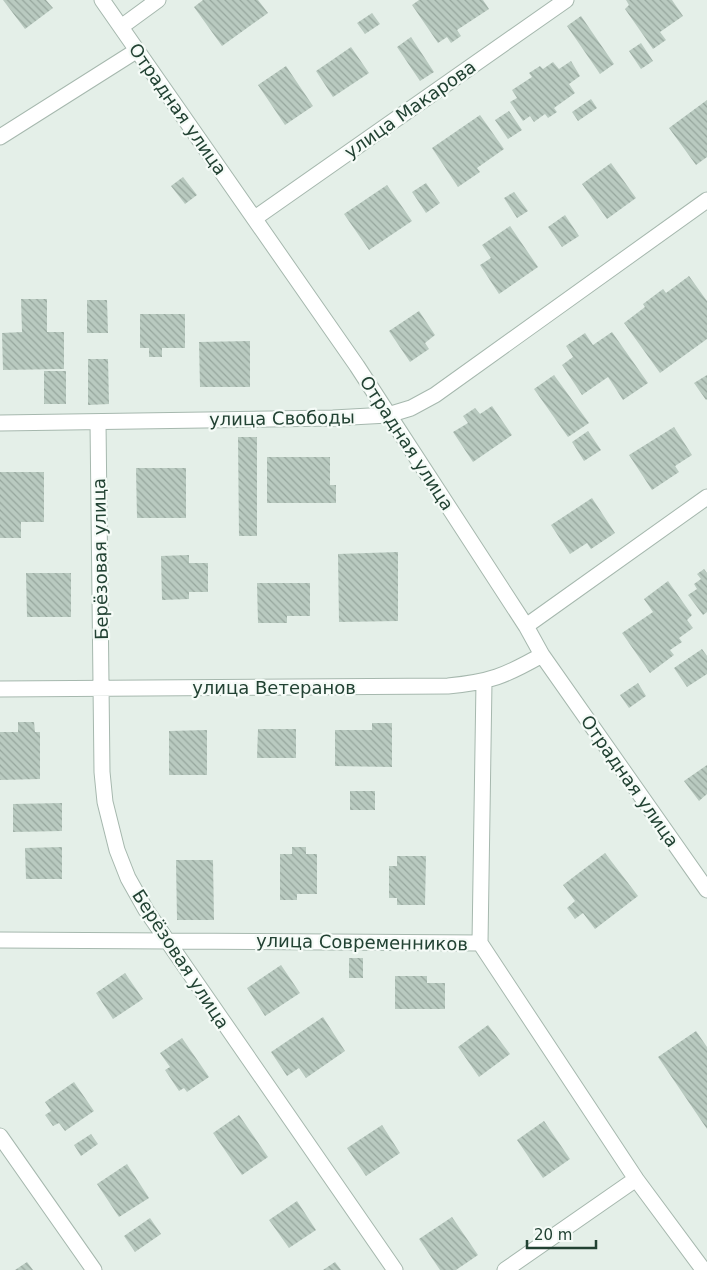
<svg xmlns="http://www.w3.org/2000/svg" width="707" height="1270" font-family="'DejaVu Sans',sans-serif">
	<defs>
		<pattern id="building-back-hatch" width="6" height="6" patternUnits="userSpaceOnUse" patternTransform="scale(1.25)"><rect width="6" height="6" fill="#b9cac0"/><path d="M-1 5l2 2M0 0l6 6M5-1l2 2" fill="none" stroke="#96a69d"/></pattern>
	</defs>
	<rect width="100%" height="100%" fill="#e4efe8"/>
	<!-- building -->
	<path fill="url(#building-back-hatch)" d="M3,0h43l7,8 -28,21z
		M203,0h55l10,13 -46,33 -28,-39z
		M419,0h64l6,9 -32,21 4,6 -10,7 -4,-6 -9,6 -26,-38z
		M626,0h46l11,16 -23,16 6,8 -13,9 -28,-40 4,-4z
		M372,13l8,11 -15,10 -8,-11z
		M581,16l33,48 -14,10 -33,-48z
		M411,37l23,35 -14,9 -23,-34z
		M641,43l12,18 -12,8 -12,-18z
		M351,47l18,26 -36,24 -17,-26z
		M571,61l9,15 -11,8 6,9 -21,15 3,4 -9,6 -3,-4 -11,8 -4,-6 -7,5 -13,-19 7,-4 -5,-8 20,-13 -3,-4 11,-7 3,3 10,-7 6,7z
		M286,66l27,40 -28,19 -27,-40z
		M591,99l6,9 -19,13 -6,-9z
		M707,100v57l-11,8 -27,-37z
		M509,111l13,19 -14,9 -13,-19z
		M480,115l24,34 -27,19 3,4 -22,15 -26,-39z
		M611,163l25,35 -29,21 -25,-35z
		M183,177l14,18 -12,9 -14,-18z
		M426,183l14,20 -14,10 -14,-21z
		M387,185l25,36 -43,29 -25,-36z
		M514,192l14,19 -11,7 -13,-20z
		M565,215l14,21 -17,11 -14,-20z
		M510,226l28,41 -39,27 -19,-29 11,-7 -9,-13z
		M689,276l18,25v38l-47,34 -36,-50 21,-16 -2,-3 20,-15 3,4z
		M21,299h26v33h17v37l-61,1 -1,-37 20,-1z
		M87,300h20l1,33h-21z
		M419,311l16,24 -10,8 4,6 -19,13 -21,-31z
		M140,314h45v34h-23v9h-13v-9h-9z
		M612,332l36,51 -25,17 -15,-23 -26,18 -20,-30 11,-8 -7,-11 19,-13 8,12z
		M250,341v46h-50l-1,-45z
		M88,359h20l1,45 -21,1z
		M44,371h22v33h-22z
		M554,375l35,48 -21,14 -34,-48z
		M707,375v24l-1,1 -12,-17z
		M492,406l20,29 -39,27 -20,-30 15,-9 -5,-7 12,-8 5,6z
		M674,427l18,28 -17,11 4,6 -27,18 -23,-35z
		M588,431l13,19 -17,11 -12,-19z
		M238,437h19v99h-18z
		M267,457h63v28h6v18h-69z
		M136,468h50v50h-49z
		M0,472h44v50h-23v16h-21z
		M592,498l23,35 -24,16 -4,-6 -17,11 -19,-29z
		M398,552v69l-59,1 -1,-68z
		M189,555v8h19v29h-19v7l-27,1 -1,-44z
		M704,569l3,4v39l-4,3 -15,-20 9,-6 -3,-5 7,-5 -4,-5z
		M26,573h45v44h-44z
		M668,581l24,34 -5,5 6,8 -14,10 3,4 -12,8 4,5 -24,18 -28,-40 31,-21 -9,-13z
		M257,583h53v33h-23v7h-29z
		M702,649l5,7v18l-20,13 -13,-19z
		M638,683l8,13 -17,12 -9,-13z
		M18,722h16l1,10h5v47l-40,1v-48h18z
		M372,723h20v44l-57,-1v-36h37z
		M258,729h38v29h-39z
		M207,730v45h-38v-44z
		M707,765v29l-8,7 -15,-20z
		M350,791h25v19h-25z
		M62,803v28l-49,1v-28z
		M62,847v32h-36l-1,-31z
		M292,847h14v7h11v40h-20v6h-17v-46h12z
		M605,853l33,43 -43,33 -12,-16 -8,6 -8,-11 8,-7 -12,-16z
		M397,856h29l-1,49h-28v-7h-8v-32h8z
		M176,860h37l1,60h-37z
		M349,958h14v20h-14z
		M281,965l19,28 -35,23 -18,-28z
		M125,973l18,26 -30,20 -17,-26z
		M395,976h32v7h18v26h-50z
		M323,1017l22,34 -39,27 -7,-10 -12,8 -16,-24z
		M488,1025l22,29 -31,23 -21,-30z
		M696,1031l11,16v82l-49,-72z
		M182,1038l27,39 -22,15 -3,-4 -5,3 -14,-21 5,-3 -10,-14z
		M74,1082l20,29 -29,20 -6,-8 -6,3 -8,-11 6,-4 -6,-9z
		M239,1115l29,42 -26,18 -29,-42z
		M544,1121l26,38 -27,19 -26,-38z
		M382,1125l18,28 -34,23 -19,-28z
		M91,1134l7,10 -17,12 -7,-11z
		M127,1164l22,34 -30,19 -22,-33z
		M297,1201l19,29 -27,18 -20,-28z
		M452,1217l26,38 -22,15h-16l-21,-31z
		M150,1218l11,16 -26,18 -11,-16z
		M27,1262l6,8h-18z
		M335,1262l6,8h-18z"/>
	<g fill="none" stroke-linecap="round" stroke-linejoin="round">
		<defs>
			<path id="street" d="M102,0l255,366 169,260 16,29 165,235
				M121,27l37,-27
				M0,137l136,-86
				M255,218l311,-218
				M98,422l4,350 3,30 12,48 11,28 18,32 249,360
				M0,423l333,-5 55,-3 23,-7 24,-13 272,-195
				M526,626l181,-129
				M0,689l448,-3c42,-4 57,-10 94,-31
				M0,940l480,3 156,236 66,89
				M480,943l4,-261
				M0,1136l94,134
				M505,1270l131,-91"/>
		</defs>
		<!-- street casing -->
		<use href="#street" stroke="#a6b8ae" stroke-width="17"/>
		<!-- street -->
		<use href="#street" stroke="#fff" stroke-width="15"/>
	</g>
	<g text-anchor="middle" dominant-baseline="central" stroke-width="4.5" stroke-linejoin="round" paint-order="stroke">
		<!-- street labels -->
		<g font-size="18" fill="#224233" stroke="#f5fbf7">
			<text transform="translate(178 109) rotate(55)">Отрадная улица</text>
			<text transform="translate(410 109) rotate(-35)">улица Макарова</text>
			<text transform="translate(282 418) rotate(-1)">улица Свободы</text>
			<text transform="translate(407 443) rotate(57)">Отрадная улица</text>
			<text transform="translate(100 559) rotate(-91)">Берёзовая улица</text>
			<text x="274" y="687">улица Ветеранов</text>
			<text transform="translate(630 781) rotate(55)">Отрадная улица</text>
			<text transform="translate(362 942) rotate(1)">улица Современников</text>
			<text transform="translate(181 959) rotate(57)">Берёзовая улица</text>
		</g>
	</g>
	<!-- scale -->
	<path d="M527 1240v8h69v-8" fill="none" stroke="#224233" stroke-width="2.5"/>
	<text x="534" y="1240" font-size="15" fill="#224233" stroke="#f5fbf7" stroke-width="4" paint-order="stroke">20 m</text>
</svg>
